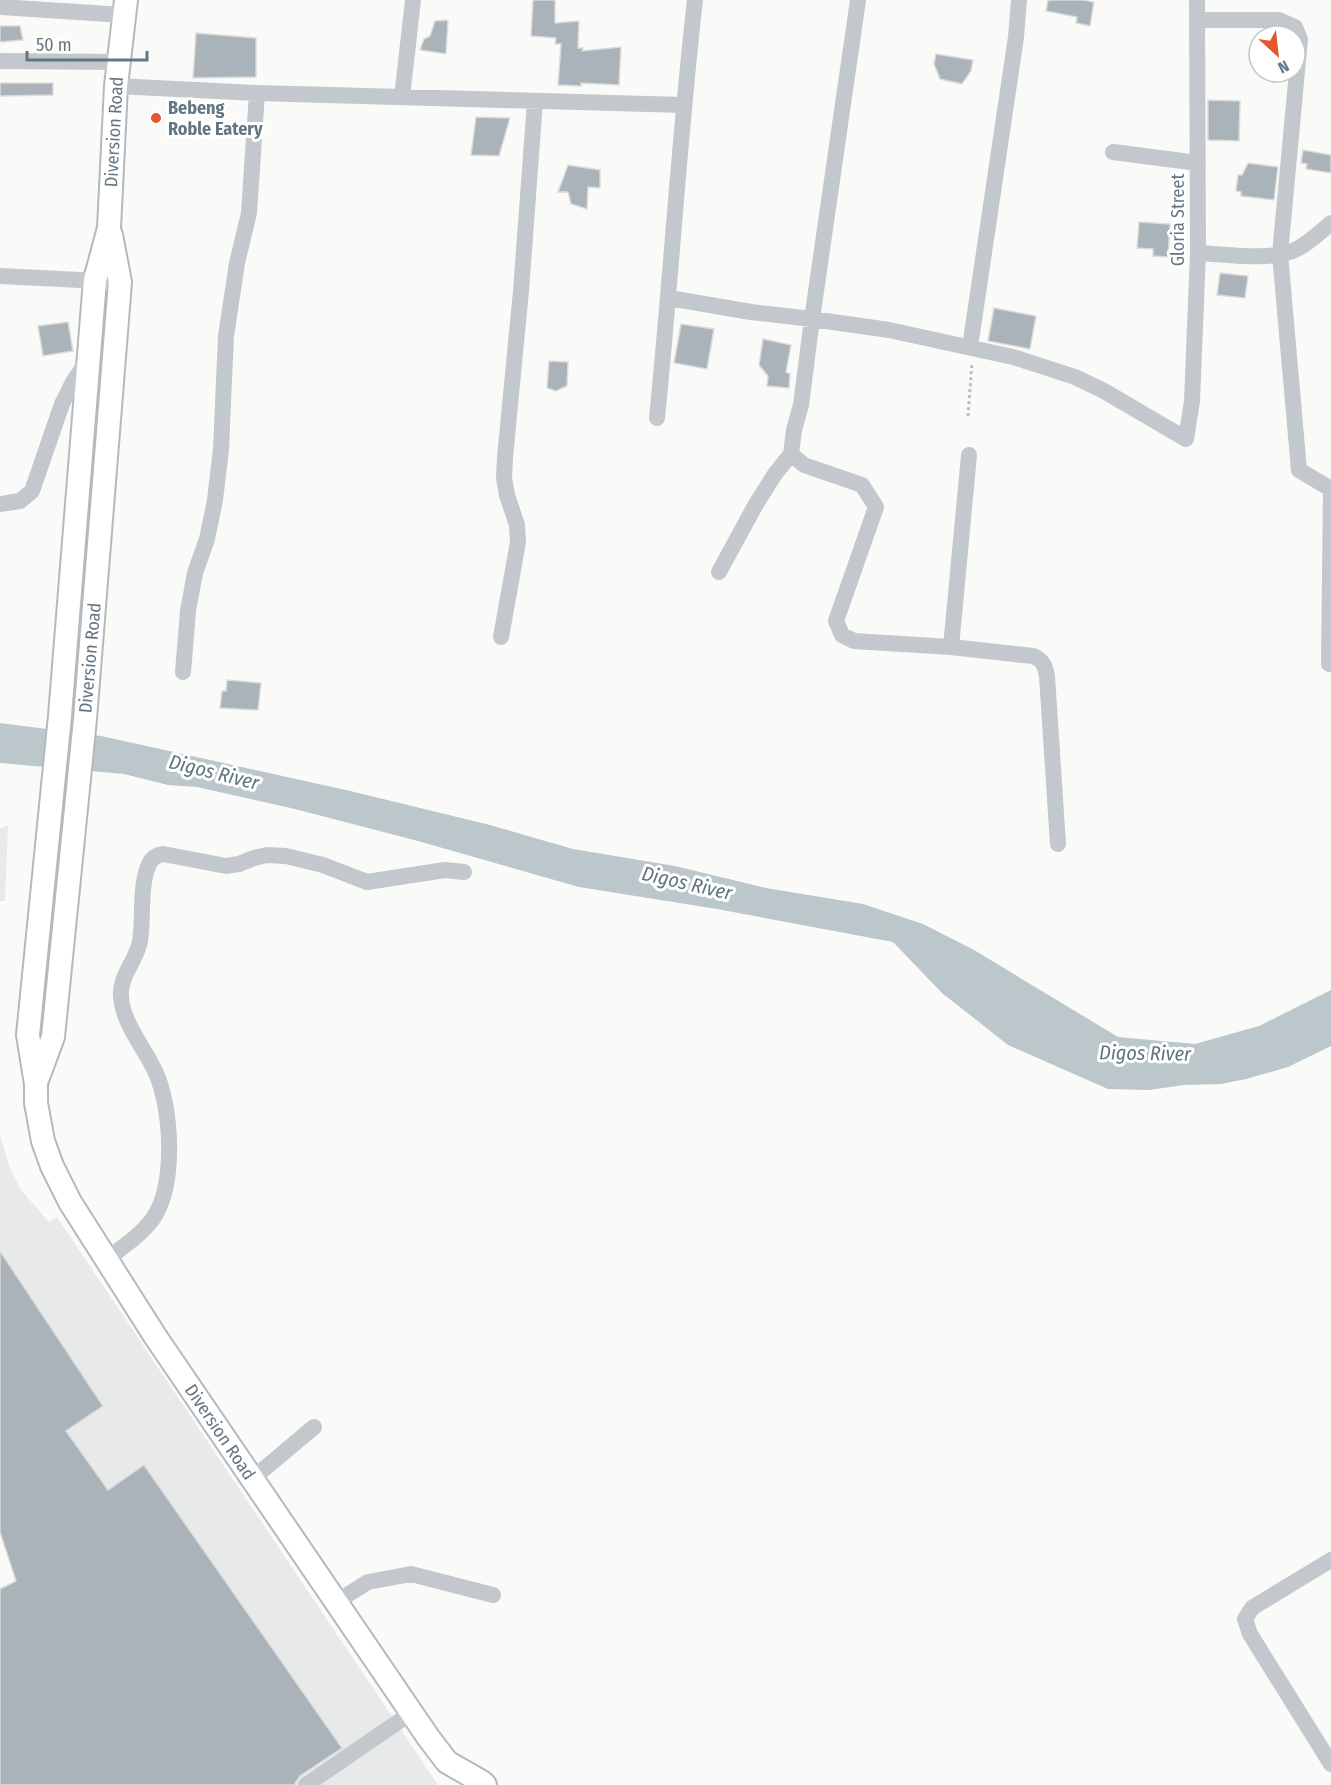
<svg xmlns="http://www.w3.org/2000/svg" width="1331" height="1785" font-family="'Fira Sans Condensed',sans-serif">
	<rect width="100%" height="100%" fill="#fafaf8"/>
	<!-- built -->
	<path fill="#e8e9e9" d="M8,826l-3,75h-5v-73z
		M0,1135l10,34 12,22 27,31 8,-5 381,568h-438l16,-204 -16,-49z"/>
	<!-- water -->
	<path fill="#bbc7cb" d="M0,723l101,13 245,54 144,35 83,24 102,17 91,22 97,16 60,20 51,26 144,87 77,7 64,-18 72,-36v56l-43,21 -42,12 -25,5 -37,1 -35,5 -41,-1 -100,-44 -66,-52 -49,-51 -176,-33 -138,-22 -161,-46 -123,-32 -98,-22 -29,-2 -44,-11 -124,-11z"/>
	<!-- building -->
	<path fill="#aab3b9" stroke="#dcdcda" stroke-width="1.5" d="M533,0h22v23l24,-2 -1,27h5l-1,3 39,-4 -2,38 -38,-2v3l-23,-1 3,-41h-6l1,-6 -25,-2z
		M1048,0h35l11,2 -4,24 -14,-3 1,-6 -31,-6z
		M448,20l-2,34 -26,-4 4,-11 6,-3 5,-15z
		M0,26h20l3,14 -23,2z
		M196,33l60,5v39l-63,1z
		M936,54l37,6 -2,11 -9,13 -22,-5 -6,-15z
		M0,83h53v12l-53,1z
		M1208,100l32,1 -1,40 -31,-1z
		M476,117l34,1 -11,38 -28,-1z
		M1303,150l28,5v18l-25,-4 1,-5 -6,-1z
		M1248,163l30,4 -4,33 -33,-4v-4l-5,-1 2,-16h4z
		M568,165l32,5v18l-12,-1 -1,22 -16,-5 -3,-12h-10z
		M1139,222l31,2 -2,33 -15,-1v-7l-16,-1z
		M1220,273l28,3 -3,22 -28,-3z
		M994,308l42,8 -6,33 -42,-8z
		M68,322l5,29 -30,5 -5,-30z
		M681,324l33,5 -7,40 -33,-6z
		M763,339l28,6 -5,27 4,2 -1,14 -22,-2 1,-10 -9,-11z
		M549,361l19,1 -1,24 -11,5 -9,-3z
		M227,680l34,3 -3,27 -38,-2 2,-17h4z
		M0,1251l103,155 -37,25 42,59 36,-25 198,283 -42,28 -6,9h-294v-196l16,-8 -16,-49z"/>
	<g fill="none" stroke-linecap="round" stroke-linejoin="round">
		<defs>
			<path id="highway" d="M126,0l-10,86 -7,142 -14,52 -35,436 -32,319 8,49v19l7,38 9,25 18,36 85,134 273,401 19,25 35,20 3,3
				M37,1080l16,-43 32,-318 35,-437 -9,-47"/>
		</defs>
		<!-- highway casing -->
		<use href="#highway" stroke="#b4b9bd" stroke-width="26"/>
		<!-- path -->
		<path stroke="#bbbfc2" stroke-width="3" stroke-dasharray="3 3" stroke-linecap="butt" d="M968,416l4,-53"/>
		<!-- minor -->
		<path stroke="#c3c8cc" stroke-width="16" d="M0,7l124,8
			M1197,20h82l16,7 5,12 -20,215 19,216 32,19
			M0,61l119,1
			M116,86l141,7 426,12
			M402,97l11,-97
			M1113,152l85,11
			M1198,253c28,1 69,8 95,-2 14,-6 26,-18 38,-28
			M0,276l120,6
			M669,298l82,14 61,7 77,11 124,27 62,20 29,14 82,48 6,-38 6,-148 -1,-253
			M970,347l46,-310 3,-37
			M657,418c14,-139 22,-279 38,-418
			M791,454l13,11 58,20 14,22 -40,114 6,14 12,6 97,6 18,-192
			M0,504l20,-3 12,-10 30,-87 11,-22 15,-22
			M719,572l37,-68 19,-30 16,-20 3,-24 7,-25 11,-86 46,-319
			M501,637l17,-95 -1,-17 -10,-30 -3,-17 1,-21 16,-166 14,-190
			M951,647l82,9c10,4 12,10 14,20l11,168
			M1329,664l2,-175
			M183,672l5,-61 7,-38 12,-34 8,-39 6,-51 5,-113 11,-73 12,-50 8,-120
			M106,1260c16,-13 36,-25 48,-43 22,-34 18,-110 1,-146 -11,-24 -32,-47 -34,-74 -2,-21 16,-37 19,-56 4,-25 -1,-54 9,-77 3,-6 8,-9 14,-10l63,12 13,-2 15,-6 13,-3 19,1 37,9 44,17 78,-12 19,2
			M252,1479l62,-52
			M1331,1560l-71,43 -8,5 -7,11 5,15 81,130
			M336,1602l32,-20 43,-8 82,21
			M306,1785l105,-72"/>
		<!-- highway -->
		<use href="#highway" stroke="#fff" stroke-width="22"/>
	</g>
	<!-- markers -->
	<circle fill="#e4572e" stroke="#fff" stroke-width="2" cx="156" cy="118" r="6"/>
	<g text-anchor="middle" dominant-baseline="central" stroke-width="6" stroke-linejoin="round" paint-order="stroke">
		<!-- poi labels -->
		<g font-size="18" font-weight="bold" fill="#657683" stroke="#fff" text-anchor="start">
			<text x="168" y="108">Bebeng<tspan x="168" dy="21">Roble Eatery</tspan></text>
		</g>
		<!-- street labels -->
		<g font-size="18" fill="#657683" stroke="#fff">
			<text transform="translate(114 132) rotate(-87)">Diversion Road</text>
			<text transform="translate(1178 220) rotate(-90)">Gloria Street</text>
			<text transform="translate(90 658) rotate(-85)">Diversion Road</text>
			<text transform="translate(220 1432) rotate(56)">Diversion Road</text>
		</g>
		<!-- water labels -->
		<g font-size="20" font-style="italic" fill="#60757c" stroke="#fff">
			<text transform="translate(214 772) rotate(14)">Digos River</text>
			<text transform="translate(687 883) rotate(13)">Digos River</text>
			<text transform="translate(1145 1053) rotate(1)">Digos River</text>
		</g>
	</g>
	<!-- north arrow -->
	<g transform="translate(1277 54) rotate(153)"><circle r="28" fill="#ffffff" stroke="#c1c8cd" stroke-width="1.5"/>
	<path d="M0-4.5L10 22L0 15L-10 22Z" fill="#e4572e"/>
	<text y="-9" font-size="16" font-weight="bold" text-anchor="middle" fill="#657683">N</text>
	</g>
	<!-- scale -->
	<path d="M27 51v9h120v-9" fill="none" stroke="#657683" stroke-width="3"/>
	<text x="36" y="51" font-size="18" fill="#657683" stroke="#ffffff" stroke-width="4.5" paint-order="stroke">50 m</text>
</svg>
